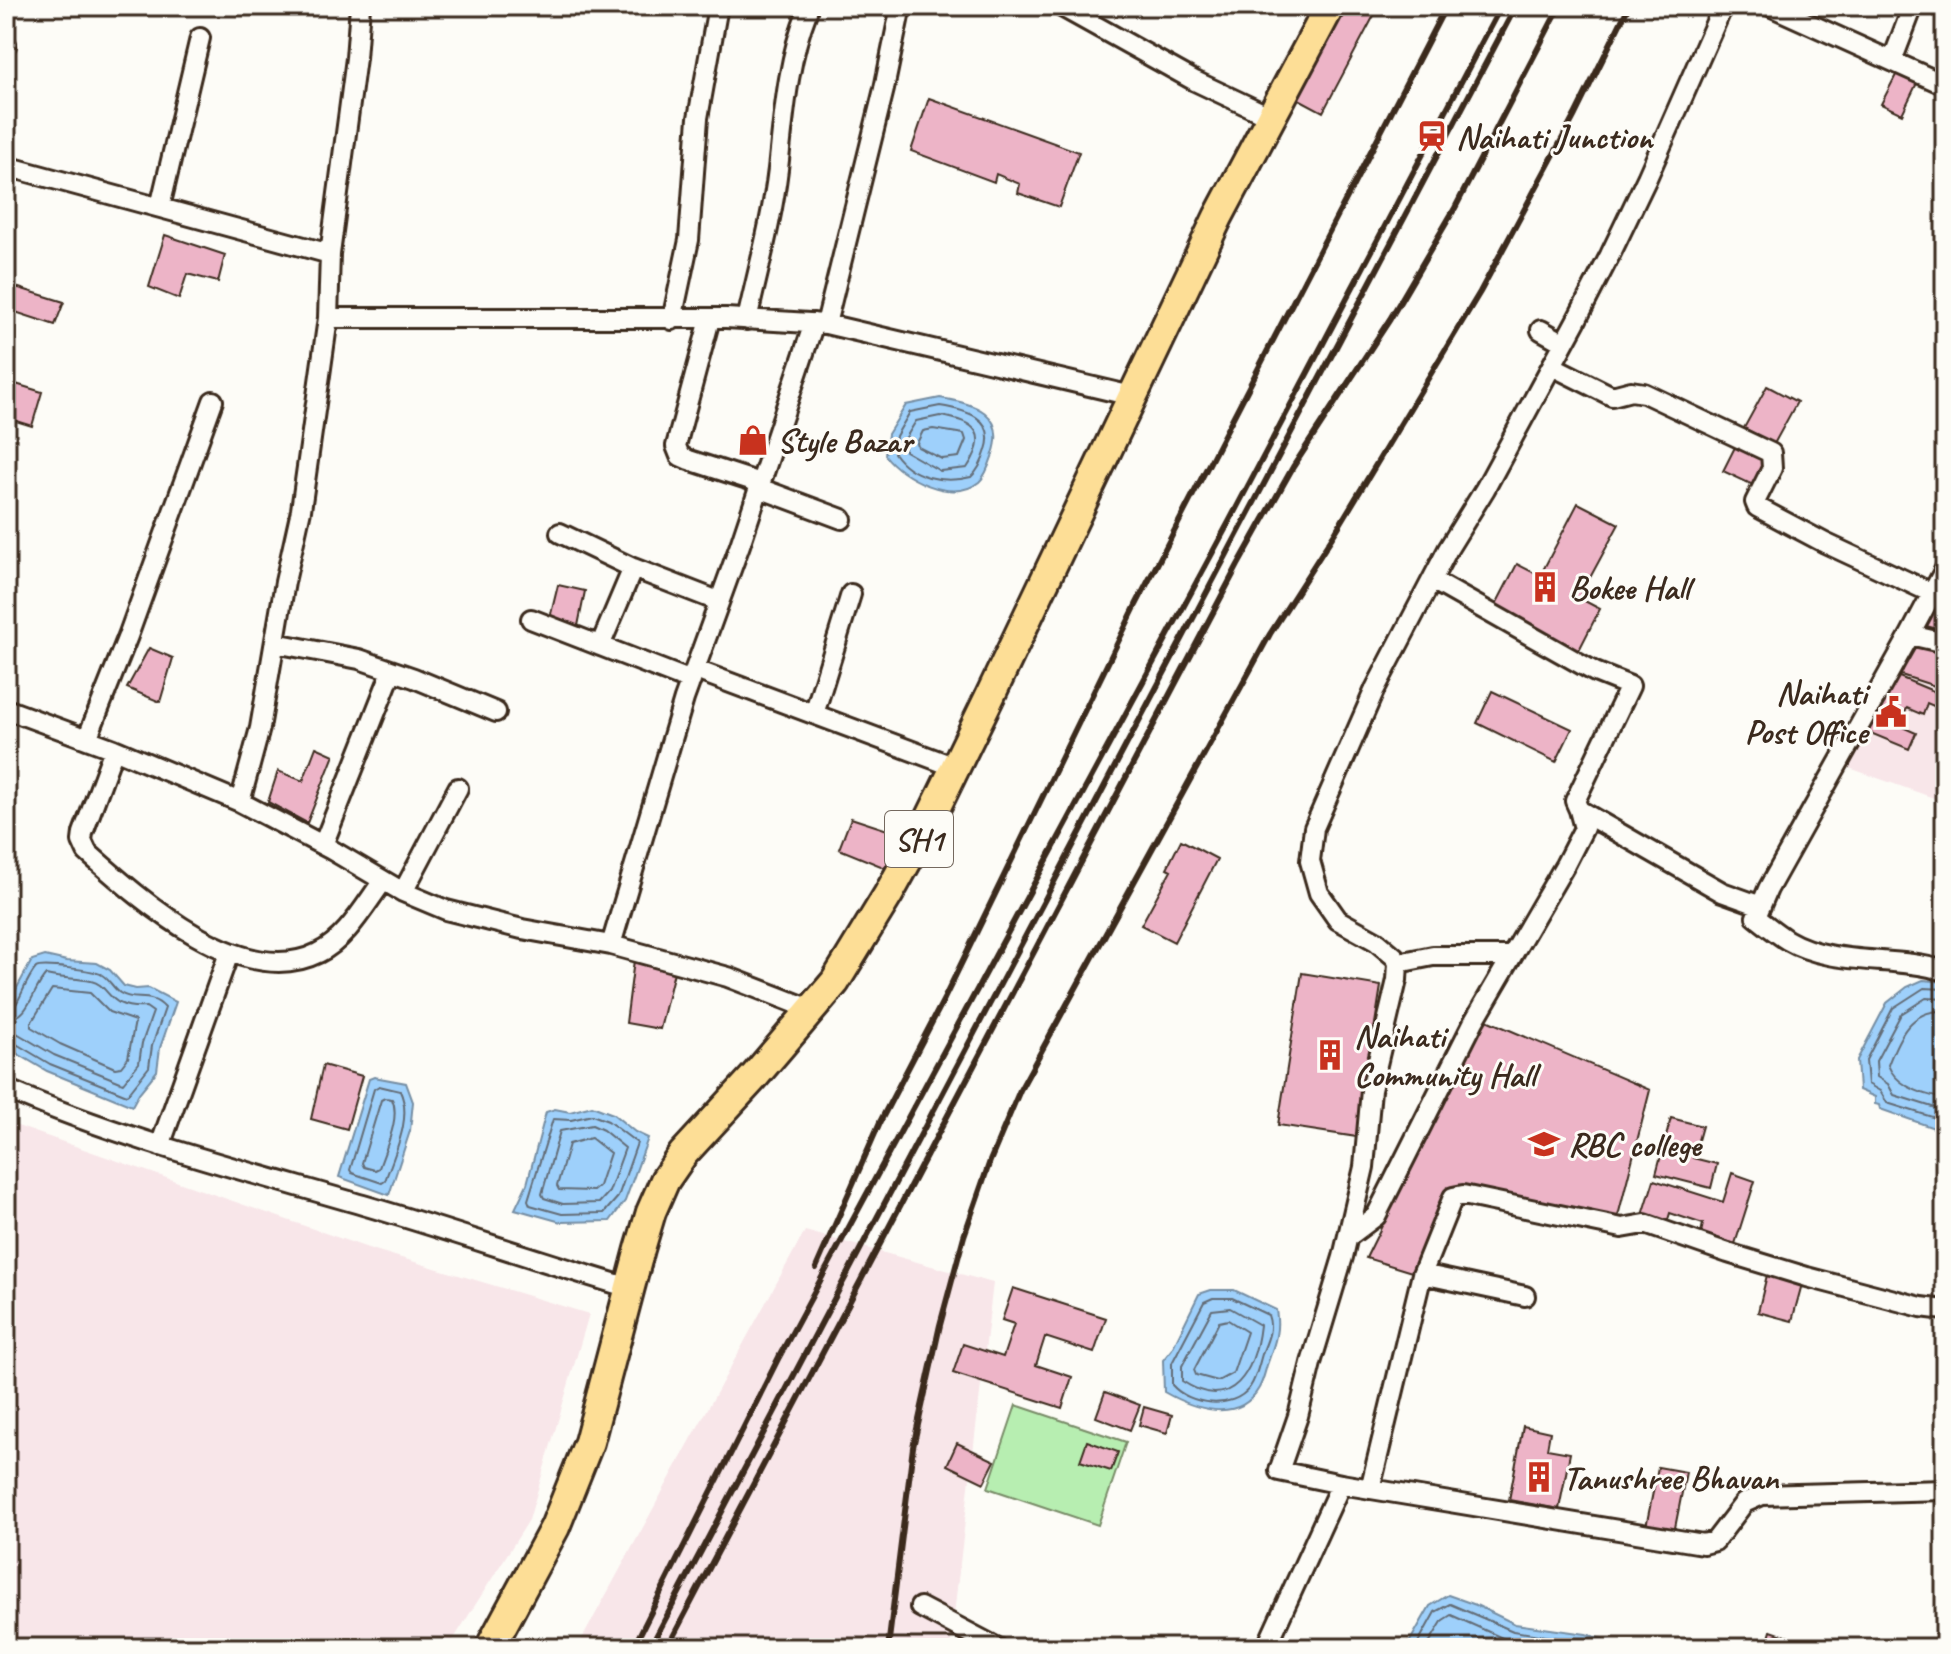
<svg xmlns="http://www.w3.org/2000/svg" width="1951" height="1654" font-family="Caveat,sans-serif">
	<rect width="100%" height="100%" fill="#fdfcf7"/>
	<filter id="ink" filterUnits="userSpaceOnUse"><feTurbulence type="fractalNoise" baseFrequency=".0125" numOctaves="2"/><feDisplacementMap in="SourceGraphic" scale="16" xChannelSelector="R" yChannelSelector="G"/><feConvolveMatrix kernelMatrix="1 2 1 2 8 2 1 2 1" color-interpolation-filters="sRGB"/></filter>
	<g filter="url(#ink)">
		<!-- built -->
		<path fill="#f8e6e9" d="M1945,571v231l-104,-37z
			M6,1122l362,126 221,66 -60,206 -81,128h-442z
			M805,1231l188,52 -43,365h-373z"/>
		<!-- green -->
		<path fill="#b7eeb1" stroke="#798c68" stroke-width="2" d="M1016,1405l110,37 -28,83 -110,-37z"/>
		<!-- water -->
		<path fill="#9ed0fb" stroke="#768ea3" stroke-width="2" d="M940,398c34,5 67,15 53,56 -3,9 -7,22 -14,28 -27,22 -77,-4 -94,-27l3,-21 18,-29z
			M45,956l22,5 30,2 13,7 14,16 12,3 13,-1 27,14 -16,46 -3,23 -18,22 -7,13 -85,-35 -41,-24v-39l26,-48z
			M1923,980l22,2v147l-11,-1 -54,-19 -1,-4 -4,-1v-7l-16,-7 -2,-30 30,-57 20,-16z
			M374,1077l32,6 7,19 -3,29 -21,64 -50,-18 30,-98z
			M592,1106l21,8 22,18 13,6 -23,63 -15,20 -49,1 -46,-13 12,-25 19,-72 9,-3 15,3z
			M1211,1290h23l42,20c4,21 -2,35 -9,55 -2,7 -4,16 -8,23 -21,37 -67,20 -95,4l-1,-32 9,-11 27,-55z
			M1448,1595l28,10 39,19 71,10 46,14h-226l24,-42z"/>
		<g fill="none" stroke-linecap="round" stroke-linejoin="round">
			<!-- shore -->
			<path stroke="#636c76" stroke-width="2" d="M940,406c24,4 57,11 46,44 -3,10 -7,20 -15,27 -27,7 -60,1 -77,-24l2,-17 14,-24z
				M940,416c36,5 50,18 27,52l-27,3 -35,-20v-12l11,-18z
				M933,429l31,5 2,6 -7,17 -17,2 -24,-12 -1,-4 6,-12z
				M52,989l38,4 19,19 26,9 -7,37 -7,9 -6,1 -55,-24 -29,-17v-4z
				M1945,989l-21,-1 -31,20 -27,52 2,24 12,7 7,12 58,18
				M1945,999l-19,-1 -25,16 -25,47 1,16 11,7 6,11 51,16
				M6,1010l9,-4c7,-11 12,-28 21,-38 5,-4 60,2 66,7 7,4 11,13 18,18 15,10 30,-2 45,15l-13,38 -3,21 -22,28 -77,-31 -37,-22 -7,-1
				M1945,1011c-34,-2 -46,25 -57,54 8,21 36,30 57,34
				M6,1020c24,-2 26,-30 40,-45 15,4 30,3 45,6 20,4 15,29 55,26l7,5 -11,31 -3,20 -16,20 -69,-28 -39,-23 -9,-1
				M379,1086l21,5c13,27 -6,63 -15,90l-3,2 -30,-10 -2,-3 24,-81z
				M385,1098l7,1c9,19 -7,50 -13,69l-4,2 -11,-3 -2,-4 19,-63z
				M592,1115l16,6 29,22 -19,54 -14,16 -42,1 -32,-9 -2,-5 25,-81 18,1z
				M592,1125l11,5 22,18 -16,44 -10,11 -36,1 -19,-6 -2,-4 18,-63z
				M591,1138l19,15 -11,33 -6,5 -34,-1 -2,-4 12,-42z
				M1213,1298h19l36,17c5,13 0,24 -5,36 -4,12 -6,26 -13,36 -17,24 -61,18 -78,-2v-22l32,-61z
				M1230,1308l30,17c-5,45 -27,90 -78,56v-15l30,-56z
				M1228,1320l19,12 -14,41 -15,8 -22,-6 -2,-5 25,-48z
				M1415,1648l20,-36 15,-8 63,27 71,11 20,6
				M1426,1648l17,-28 8,-5 58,26 48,7"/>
		</g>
		<!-- building -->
		<path fill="#edb4c7" stroke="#3b2a1e" stroke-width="2" d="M1346,6h33l-56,106 -26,-14z
			M1898,71l20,10 -16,33 -21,-10z
			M929,98l150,54 -20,55 -41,-14 2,-9 -24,-10 -2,8 -83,-31z
			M165,235l60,20 -7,27 -31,-8 -8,25 -30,-12z
			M6,284l58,18 -9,23 -49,-16z
			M6,381l36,11 -10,34 -26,-8z
			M1767,386l30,16 -23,42 -30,-16z
			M1737,443l31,15 -13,28 -32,-15z
			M1578,503l41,21 -40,74 21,11 -24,47 -84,-44 25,-48 23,12z
			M558,585l27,6 -8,40 -28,-9z
			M1938,586l7,2v43l-19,-5z
			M1912,643l33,6 -1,40 -43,-14z
			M149,648l24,10 -13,44 -33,-14z
			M1892,674l53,22 -2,14 -16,-7 -4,12 -16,-7 -7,18 16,7 -7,16 -41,-17z
			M1492,691l80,38 -16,33 -79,-39z
			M316,747l18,8 -27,68 -39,-21 10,-31 25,10z
			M851,818l58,19 -16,34 -54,-22z
			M1181,840l36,19 -43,83 -33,-17 30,-55 -4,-2z
			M634,960l40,12 -14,57 -34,-6z
			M1302,973l79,13 -24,151 -79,-12z
			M1484,1019l166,71 -34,134 -168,-36 -33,85 -49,-15z
			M323,1065l39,11 -15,53 -36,-10z
			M1671,1118l31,8 -9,32 24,6 -6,24 -55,-14z
			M1732,1173l23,8 -20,63 -34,-11 2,-9 -33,-11 -3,10 -24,-8 11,-35 69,22z
			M1767,1275l35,9 -10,37 -34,-9z
			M1013,1288l93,30 -12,35 -49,-16 -9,28 36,12 -10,31 -109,-35 10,-29 40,13 11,-33 -12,-4z
			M1105,1392l35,13 -10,25 -34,-13z
			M1144,1407l28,8 -5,18 -28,-8z
			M1523,1426l27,6 -3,17 23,4 -11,56 -50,-9z
			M1087,1441l31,11 -7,19 -31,-10z
			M957,1443l38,18 -11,22 -37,-18z
			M1658,1467l28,5 -12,61 -28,-6z
			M1771,1631l39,13 -1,4h-43z"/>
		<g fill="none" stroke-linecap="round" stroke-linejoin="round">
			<defs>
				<path id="street" d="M1060,6l135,75 76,36
					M1770,6l175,79
					M6,44v1
					M1892,61l21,-55
					M6,166l324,88 -2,64h398l100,6 306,72
					M160,207l40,-169
					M330,254l26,-196 4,-52
					M710,319l-34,127 4,10 9,4 71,23
					M672,320l17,-80 9,-122 20,-112
					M747,320c11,-50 25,-100 31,-151 6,-53 9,-106 29,-157
					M826,324l58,-235 17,-83
					M1541,330l23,13
					M1552,366l60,30 19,-5 13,2 127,60 1,15 -17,34 2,5 68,36 107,50
					M759,488l83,31
					M560,533l73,35 85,33
					M1432,580l163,92 35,14 -55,115 4,9
					M531,619l160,62
					M1910,635l35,-66
					M275,643l84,16 55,19 82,34
					M1945,643l-35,-8 -142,254 -12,28c10,8 20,16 31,23 46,27 108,15 158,31
					M600,646l33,-78
					M696,670l259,97
					M6,709l108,40 126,53 90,47 73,43 43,18 76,19 89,16 117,32 85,33
					M814,714l37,-120
					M87,739l41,-103 85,-235
					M114,749l-31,84 -1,8 5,11c53,47 155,139 231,101 28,-13 47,-48 65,-72
					M240,802l20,-74 25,-146 16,-72 27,-192
					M323,845l69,-174
					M403,892l55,-104
					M611,945l73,-246 56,-154 74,-222
					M1398,963l35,-7h78
					M6,1089c115,50 237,81 357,116 90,26 178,57 267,83
					M160,1146l69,-193
					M1348,1237l28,-21 98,-195 91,-156 19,-37 -5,-18 143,82 39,14
					M1422,1274l103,22
					M1341,1484l-62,-13 19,-55 13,-53 32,-106 21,-90 7,-77 26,-110 1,-17 -3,-6 -19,-16 -38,-21 -19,-27 -9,-32 4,-33 61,-139 73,-140 37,-60 92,-170 33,-64 37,-77 76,-172
					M1370,1489l52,-215 31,-77 10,-2 159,33 23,-4 83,29 79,24 114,30 24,3
					M920,1607l78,41
					M1266,1648l75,-164 362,60 12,-3 29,-38 18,-8 183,-5"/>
				<path id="primary" d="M490,1648l65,-121 34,-85 51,-193 11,-37 14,-32 18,-26 71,-77 81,-95 53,-87 41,-74 60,-123 229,-481 112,-211"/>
			</defs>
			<!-- street casing -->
			<use href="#street" stroke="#3b2a1e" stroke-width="24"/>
			<!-- primary casing -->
			<use href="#primary" stroke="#3b2a1e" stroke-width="34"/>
			<!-- street -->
			<use href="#street" stroke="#fdfcf7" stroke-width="18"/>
			<!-- primary -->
			<use href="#primary" stroke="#fdde96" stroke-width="28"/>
			<!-- rail -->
			<path stroke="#3b2a1e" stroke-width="6" d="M816,1268l64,-146 64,-123 192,-394 310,-599
				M633,1648l146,-291 450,-835 272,-516
				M650,1648l866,-1642
				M667,1648l571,-1083 55,-98 97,-148 65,-111 105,-202
				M888,1648l25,-201 27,-122 24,-89 26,-75 30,-71 250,-456 66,-103 144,-239 95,-177 54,-109"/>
		</g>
	</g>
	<!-- icons -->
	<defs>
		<symbol id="station-bare" viewBox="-9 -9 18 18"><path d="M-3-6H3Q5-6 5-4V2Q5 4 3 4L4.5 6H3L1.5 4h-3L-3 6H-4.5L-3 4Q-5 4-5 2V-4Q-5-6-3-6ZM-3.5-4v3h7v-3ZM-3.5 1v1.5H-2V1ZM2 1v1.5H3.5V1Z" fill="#c8321e" stroke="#fdfcf7" stroke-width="2.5" paint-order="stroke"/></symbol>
		<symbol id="shop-bare" viewBox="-9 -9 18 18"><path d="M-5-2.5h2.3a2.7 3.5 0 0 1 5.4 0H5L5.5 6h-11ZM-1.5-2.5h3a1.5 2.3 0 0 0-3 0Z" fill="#c8321e" stroke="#fdfcf7" stroke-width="2.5" paint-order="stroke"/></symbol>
		<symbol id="building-bare" viewBox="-9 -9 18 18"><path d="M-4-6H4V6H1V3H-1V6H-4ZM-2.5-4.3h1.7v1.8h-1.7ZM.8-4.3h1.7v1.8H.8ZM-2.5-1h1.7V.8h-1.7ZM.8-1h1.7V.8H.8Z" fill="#c8321e" stroke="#fdfcf7" stroke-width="2.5" paint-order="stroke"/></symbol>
		<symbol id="civic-bare" viewBox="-9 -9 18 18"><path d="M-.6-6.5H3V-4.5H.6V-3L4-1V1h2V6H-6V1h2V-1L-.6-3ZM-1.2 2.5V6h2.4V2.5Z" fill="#c8321e" stroke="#fdfcf7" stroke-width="2.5" paint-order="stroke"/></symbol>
		<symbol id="university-bare" viewBox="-9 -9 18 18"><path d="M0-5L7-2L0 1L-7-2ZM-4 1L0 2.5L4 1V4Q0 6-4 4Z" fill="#c8321e" stroke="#fdfcf7" stroke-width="2.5" paint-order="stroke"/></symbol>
	</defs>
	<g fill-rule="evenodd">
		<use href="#station-bare" x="1410" y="114" width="44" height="44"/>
		<use href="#shop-bare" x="731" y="418" width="44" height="44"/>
		<use href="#building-bare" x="1523" y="565" width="44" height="44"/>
		<use href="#civic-bare" x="1869" y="690" width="44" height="44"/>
		<use href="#building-bare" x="1308" y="1033" width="44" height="44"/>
		<use href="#university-bare" x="1522" y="1122" width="44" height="44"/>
		<use href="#building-bare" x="1517" y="1455" width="44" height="44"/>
	</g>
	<g text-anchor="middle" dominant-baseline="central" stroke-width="6" stroke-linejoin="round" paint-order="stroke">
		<!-- shield labels -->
		<rect fill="#fdfcf7" stroke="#75695f" stroke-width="2" x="885" y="811" width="68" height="56" rx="6"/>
		<g font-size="32" font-weight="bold" fill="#3b2a1e">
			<text x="919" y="839">SH1</text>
		</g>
		<!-- poi labels -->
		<g font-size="34" font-weight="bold" fill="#3b2a1e" stroke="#fdfcf7" text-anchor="start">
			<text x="1456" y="136">Naihati Junction</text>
			<text x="777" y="440">Style Bazar</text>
			<text x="1569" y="587">Bokee Hall</text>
			<text x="1867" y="692" text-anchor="end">Naihati<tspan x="1867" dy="39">Post Office</tspan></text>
			<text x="1354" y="1035">Naihati<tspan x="1354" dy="39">Community Hall</tspan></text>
			<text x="1568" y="1144">RBC college</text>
			<text x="1563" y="1477">Tanushree Bhavan</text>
		</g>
	</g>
	<!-- margin -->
	<rect width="1951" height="1654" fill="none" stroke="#fdfcf7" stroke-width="32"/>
	<rect x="16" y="16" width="1919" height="1622" fill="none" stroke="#3b2a1e" stroke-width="3" filter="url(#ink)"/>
</svg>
